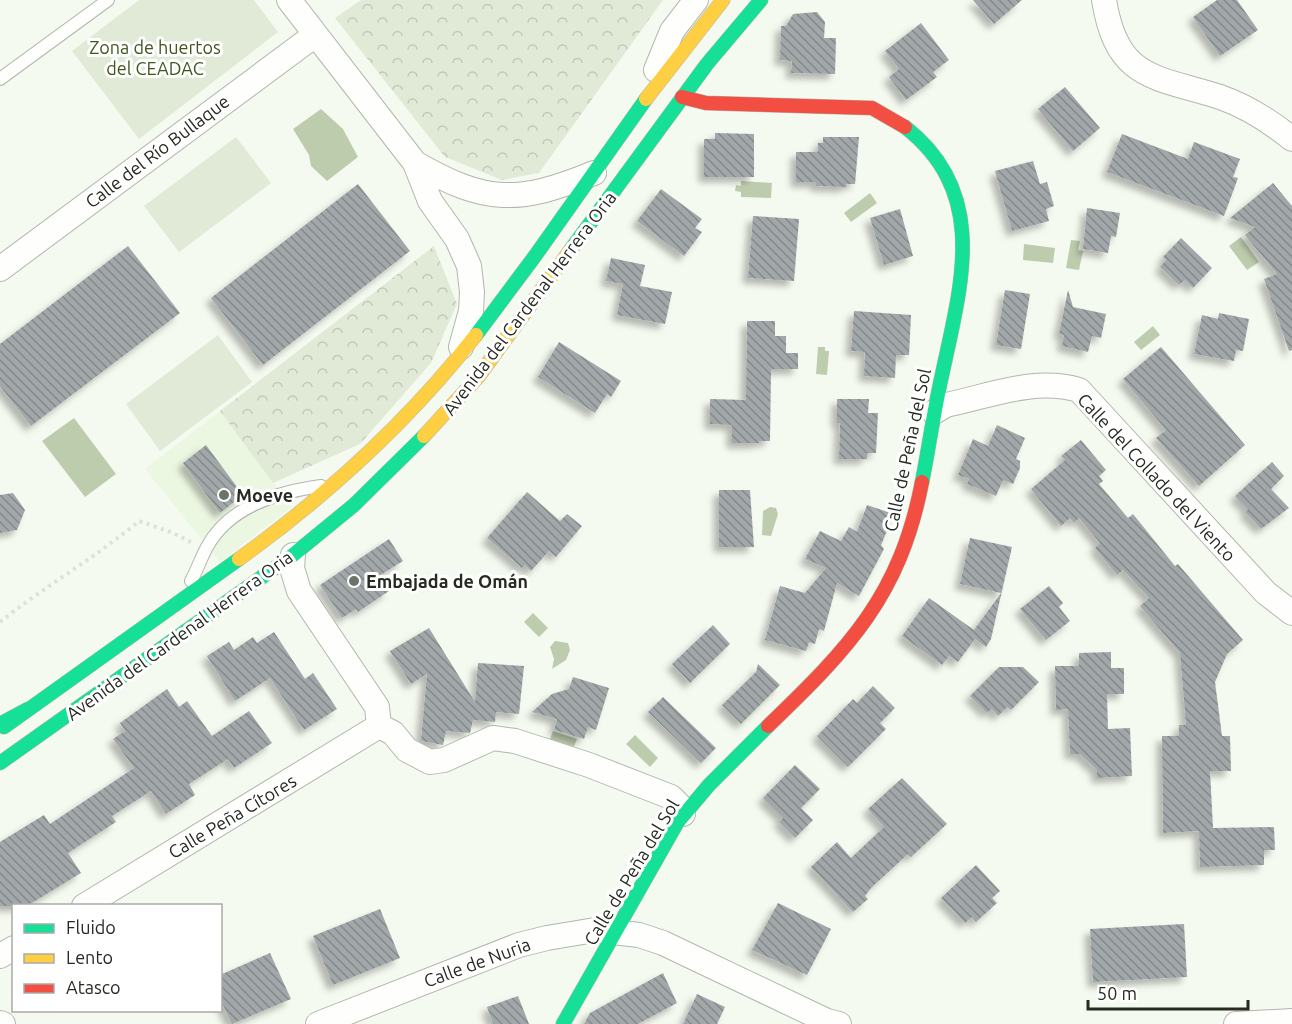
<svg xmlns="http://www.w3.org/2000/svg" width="1292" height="1024" font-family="Ubuntu,sans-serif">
	<defs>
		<pattern id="park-crowns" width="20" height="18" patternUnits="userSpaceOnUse" patternTransform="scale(1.5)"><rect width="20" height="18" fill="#e1ead7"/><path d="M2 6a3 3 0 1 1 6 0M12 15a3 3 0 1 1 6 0" fill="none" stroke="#c1c9b8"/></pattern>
		<pattern id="building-back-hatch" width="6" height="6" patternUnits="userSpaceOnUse" patternTransform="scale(1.5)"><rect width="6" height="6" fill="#a2a8aa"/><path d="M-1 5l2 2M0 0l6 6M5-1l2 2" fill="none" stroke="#84898a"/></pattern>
		<filter id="shadow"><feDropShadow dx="-5.5" dy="5.5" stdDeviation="3" flood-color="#0004"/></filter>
	</defs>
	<rect width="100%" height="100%" fill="#f5faf0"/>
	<!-- built -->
	<path fill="#ecf7e1" d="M220,411l72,96 -72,55 -75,-93z"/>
	<!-- park -->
	<path fill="url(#park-crowns)" d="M361,0h302l-124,173 -37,7 -57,-23 -110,-139z
		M434,246l23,58 -26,59 -71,81 -87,39 -53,-72z"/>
	<!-- garden -->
	<path fill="#e1ead7" d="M139,0h115l24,32 -139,107 -67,-88z
		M236,137l35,46 -92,69 -35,-46z
		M218,335l34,47 -92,69 -34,-47z"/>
	<!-- water -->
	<path fill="#beccae" d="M321,109l22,20 15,28 -31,24 -16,-15 -2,-11 -16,-26z
		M741,181l31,2 -1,15 -30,-1v-5l-6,-1 1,-6 5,1z
		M870,193l7,10 -26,19 -7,-9z
		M1241,237l18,25 -12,8 -18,-24z
		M1071,240l9,1 -2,9 5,1 -4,19 -13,-2z
		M1024,244l31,4 -2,15 -30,-3z
		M1153,326l7,9 -19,15 -7,-8z
		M818,347h7v4h4l-2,24 -11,-1z
		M74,418l42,56 -31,23 -43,-56z
		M770,507l6,1 2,6 -7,22 -9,-1 1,-24z
		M533,613l15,15 -9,9 -15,-15z
		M555,641l13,2 2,7 -4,10 -14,9 2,-10 -4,-12z
		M553,731l24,8 -3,8 -24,-8z
		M635,735l23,23 -8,9 -24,-23z"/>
	<!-- building -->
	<path fill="url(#building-back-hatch)" filter="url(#shadow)" d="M973,0h49l-28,24z
		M1217,0h20l21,30 -38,26 -27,-39z
		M817,12l8,10 -1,16h12l-1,36 -44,-1 1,-12 -12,-1 1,-34h5l7,-12z
		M921,23l28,37 -16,12 4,5 -31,23 -17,-23 10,-8 -14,-18z
		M1065,87l35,41 -27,23 -35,-42z
		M715,133l39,1v43h-50v-38h11z
		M1122,134l66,25 6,-17 46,17 -7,18 5,1 -14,38 -117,-44z
		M823,137h36l-4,47h-9v3l-30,-1v-4h-20v-30h22v-9h5z
		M1033,161l7,23 7,-2 7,24 -8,3 3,12 -37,10 -17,-60z
		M1273,183l19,23v144l-3,1 -25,-72 13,-5 -32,-39 10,-8 -25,-9z
		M358,184l52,67 -147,114 -52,-67z
		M661,189l41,30 -7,9 7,4 -18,24 -47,-35z
		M1087,208l33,5 -4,24 -5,-1 -3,17 -25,-4z
		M900,209l13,47 -29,9 -14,-47z
		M753,216l46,3 -5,62 -46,-3z
		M1181,238l31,30 -19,20 -8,-8 -6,5 -19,-18 6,-7 -3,-3z
		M128,246l52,67 -149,113 -31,-40v-42z
		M611,258l34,7 -5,21 32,6 -7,32 -48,-9 6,-31 -17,-3z
		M1005,290l25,4 -9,55 -25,-4z
		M1068,290l5,17 33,7 -5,24 -9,-2 -4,16 -26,-6 2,-11 -5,-1z
		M854,311l57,4 -2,40h-13l-1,23 -31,-2 1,-24 -14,-1z
		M1219,313l30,6 -6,32 -7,-1 -2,11 -40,-7 8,-39 16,4z
		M747,321h28v15h11v17h12v16h-27l-1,72h-11v2h-27v-18l-22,-1v-25l36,1z
		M559,342l62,39 -10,16 -4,-3 -12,19 -57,-36z
		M1161,347l84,98 -46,41 -43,-48 10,-8 -43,-51z
		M837,399h32l-1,14h10l-2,40h-9v6h-28l1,-36h-3z
		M997,425l28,13 -9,21 4,2v7l-7,16 -10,-4 -7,16 -29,-12 2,-5 -11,-4 15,-36 15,7z
		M1081,440l25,30 -7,6 4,5 -4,3 29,34 5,-4 42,52 3,-2 65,76 -16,14 -12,28 7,54h8l1,35h-21l3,57 61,-1 1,23h-11v15l-64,2 -1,-36 -36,2 -1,-97h17v-11h7l-6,-72 -40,-47 9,-8 -26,-28 -6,5 -22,-27 5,-5 -21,-25 -5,5 -4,-5 -9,8 -30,-37 34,-29 -4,-4z
		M206,445l37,50 -23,18 -37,-50z
		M1272,462l12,14 -13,13 18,19 -28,21 -16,-17 3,-3 -13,-13z
		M719,490h31l4,57h-35z
		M527,492l33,29 7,-7 15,12 -26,31 -7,-6 -18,20 -6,-6 -3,3 -35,-30z
		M13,493l12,17 -8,20 -17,3v-38z
		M867,505l27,9 -13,31 3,4 -25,47 -22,-13 -13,48 -5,-2 -4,15 -6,-2 -3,9 -41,-11 15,-54 25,7 21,-25 -21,-9 15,-28 21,10 8,-14 8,5z
		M970,538l42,9 -21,92 -5,8 -11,-8 -17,23 -9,-6 -7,9 -40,-29 27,-38 45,32 27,-37 -41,-9z
		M389,539l14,22 -24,15 10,15 -31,21 -2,-3 -14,9 -22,-33z
		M1049,586l14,17 -4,4 11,14 -24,19 -26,-31z
		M713,625l17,19 -40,39 -18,-19z
		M429,628l46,74 3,-39 46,3 -5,48 -23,-2 -1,10 -22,-2 -3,13 -24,-2 -3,14 -22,-4 6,-67 -16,10 -21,-33z
		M274,632l31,47 8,-6 24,36 -33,21 -34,-52 -35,23 -28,-45 22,-14 5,8 19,-13 4,6z
		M1111,652v16h13v26h-17l1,35 22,-1 2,48 -35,2v-8l-17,-16h-10l-2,-45 -12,1 -1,-44h24v-13z
		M758,664l22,21 -39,39 -19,-19 34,-33z
		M999,667h24l16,15 -28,28 -4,-3 -9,9 -6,-7 -5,4 -17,-17z
		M573,677l36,11 -13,42 -8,-3 -4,12 -30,-9 3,-11 -25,-7 20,-18 17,-5z
		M873,686l22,22 -15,15 6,6 -38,38 -31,-31 36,-37 4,4z
		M167,689l12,18 8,-6 25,35 37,-25 23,32 -38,25 -6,-9 -39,25 6,11 -29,19 -15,-23 -39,25 4,6 -48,31 13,20 -54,33h-27v-64l44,-27 6,9 84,-56 -21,-29 12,-8 -5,-8z
		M663,697l53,51 -15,15 -53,-51z
		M795,765l25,24 -19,19 12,12 -18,18 -16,-16 4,-4 -20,-20z
		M902,778l45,46 -36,33 -3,-3 -37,34 -6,8 3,3 -15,13 -42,-45 26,-25 14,16 33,-31 -16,-18z
		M976,865l24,26 -8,7 5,5 -21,19 -4,-5 -7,6 -24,-25z
		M778,903l53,26 -24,46 -55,-25z
		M380,909l20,49 -67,27 -20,-49z
		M1184,924l3,53 -94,5 -3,-53z
		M270,953l21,46 -59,25 -12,-25v-24z
		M663,973l14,30 -39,21h-54l6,-11z
		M697,994l28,13 -8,17h-34z
		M518,996l11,28h-36l-6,-17z"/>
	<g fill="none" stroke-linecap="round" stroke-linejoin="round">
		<defs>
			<path id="lane" d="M0,79l108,-79
				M191,581c6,-11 10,-23 16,-34 22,-41 71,-55 114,-61"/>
			<path id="street" d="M289,0l126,163 15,38 27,38 12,27 3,26 -1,19 -10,36
				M1104,0c13,80 50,76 116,97 26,9 51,25 72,42
				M656,70l16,-39 24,-31
				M415,163c71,41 103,41 179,10
				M0,269l315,-234
				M934,412l12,-7c44,-9 88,-28 133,-15l187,203 26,20
				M293,555l-1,13 7,23 78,116 2,19
				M379,726l14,7 14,17 23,12 14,-2 49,-22 22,3 74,24 82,32 10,10 2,7
				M84,906l295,-180
				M0,956l14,-8
				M0,1023l3,1
				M318,1024l201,-79 28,-7 48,-8 44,5 24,8 164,78 12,3
				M1236,1024l56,-3"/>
			<path id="fast" d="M905,127c85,66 56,158 37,248 -8,35 -13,72 -20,107
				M572,248l135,-184 54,-64
				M476,335l59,-79 111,-157
				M0,724l28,-15
				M4,727l235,-168
				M0,763l293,-208 61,-50 70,-69
				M563,1024l114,-201 32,-38 59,-59"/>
			<path id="slow" d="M646,99l77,-99
				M424,436l54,-59 94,-129
				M239,559c90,-65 169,-137 237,-224"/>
			<path id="jam" d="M682,97l24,6 166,5 33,19
				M768,726c81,-78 132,-130 154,-244"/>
		</defs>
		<!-- lane casing -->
		<use href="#lane" stroke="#b2b6ad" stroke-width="14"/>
		<!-- street casing -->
		<use href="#street" stroke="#b2b6ad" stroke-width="26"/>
		<!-- fast casing -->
		<use href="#fast" stroke="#b2b6ad" stroke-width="15"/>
		<!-- slow casing -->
		<use href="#slow" stroke="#b2b6ad" stroke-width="15"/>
		<!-- jam casing -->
		<use href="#jam" stroke="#b2b6ad" stroke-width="15"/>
		<!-- path -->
		<path stroke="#dee0dc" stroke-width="4" stroke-dasharray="3 4.5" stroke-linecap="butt" d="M0,622c45,-36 95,-64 139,-101l34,12 20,10"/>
		<!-- lane -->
		<use href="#lane" stroke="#fefefd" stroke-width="12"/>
		<!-- street -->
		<use href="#street" stroke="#fefefd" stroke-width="24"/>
		<!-- fast -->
		<use href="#fast" stroke="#16e098" stroke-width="14"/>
		<!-- slow -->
		<use href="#slow" stroke="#ffcf43" stroke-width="14"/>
		<!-- jam -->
		<use href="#jam" stroke="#f24e42" stroke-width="14"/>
	</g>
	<!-- markers -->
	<g fill="#6e7369" stroke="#fff" stroke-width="2">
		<circle cx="224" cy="495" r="6"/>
		<circle cx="354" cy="581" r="6"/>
	</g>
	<g text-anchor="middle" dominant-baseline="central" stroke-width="6" stroke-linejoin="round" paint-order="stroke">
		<!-- park labels -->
		<g font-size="18" fill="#40561d" stroke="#fff">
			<text x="155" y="47">Zona de huertos<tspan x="155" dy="21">del CEADAC</tspan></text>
		</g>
		<!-- street labels -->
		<g font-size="18" fill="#262a21" stroke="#fff">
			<text transform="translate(157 151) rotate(-37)">Calle del Río Bullaque</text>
			<text transform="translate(529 303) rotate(-53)">Avenida del Cardenal Herrera Oria</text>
			<text transform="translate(907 450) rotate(-78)">Calle de Peña del Sol</text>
			<text transform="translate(1157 477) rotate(47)">Calle del Collado del Viento</text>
			<text transform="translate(179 635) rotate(-36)">Avenida del Cardenal Herrera Oria</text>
			<text transform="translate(232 816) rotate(-31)">Calle Peña Cítores</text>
			<text transform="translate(631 872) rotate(-59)">Calle de Peña del Sol</text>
			<text transform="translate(477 962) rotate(-20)">Calle de Nuria</text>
		</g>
		<!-- poi labels -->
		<g font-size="18" font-weight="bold" fill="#262a21" stroke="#fff" text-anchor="start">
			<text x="236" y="495">Moeve</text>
			<text x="366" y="581">Embajada de Omán</text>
		</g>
	</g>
	<!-- legend -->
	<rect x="12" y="904" width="210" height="108" fill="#ffffff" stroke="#a8aaa6" stroke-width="1.5"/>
	<rect x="24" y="924" width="30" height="9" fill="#16e098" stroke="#a8aaa6" stroke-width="1.5"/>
	<text x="66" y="934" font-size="18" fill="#262a21">Fluido</text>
	<rect x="24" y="954" width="30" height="9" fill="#ffcf43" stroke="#a8aaa6" stroke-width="1.5"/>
	<text x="66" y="964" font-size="18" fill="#262a21">Lento</text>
	<rect x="24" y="984" width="30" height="9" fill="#f24e42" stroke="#a8aaa6" stroke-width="1.5"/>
	<text x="66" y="994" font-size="18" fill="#262a21">Atasco</text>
	<!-- scale -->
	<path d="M1088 1000v9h160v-9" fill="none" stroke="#262a21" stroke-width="3"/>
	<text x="1097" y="1000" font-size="18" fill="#262a21" stroke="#ffffff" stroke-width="4.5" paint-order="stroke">50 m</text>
</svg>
